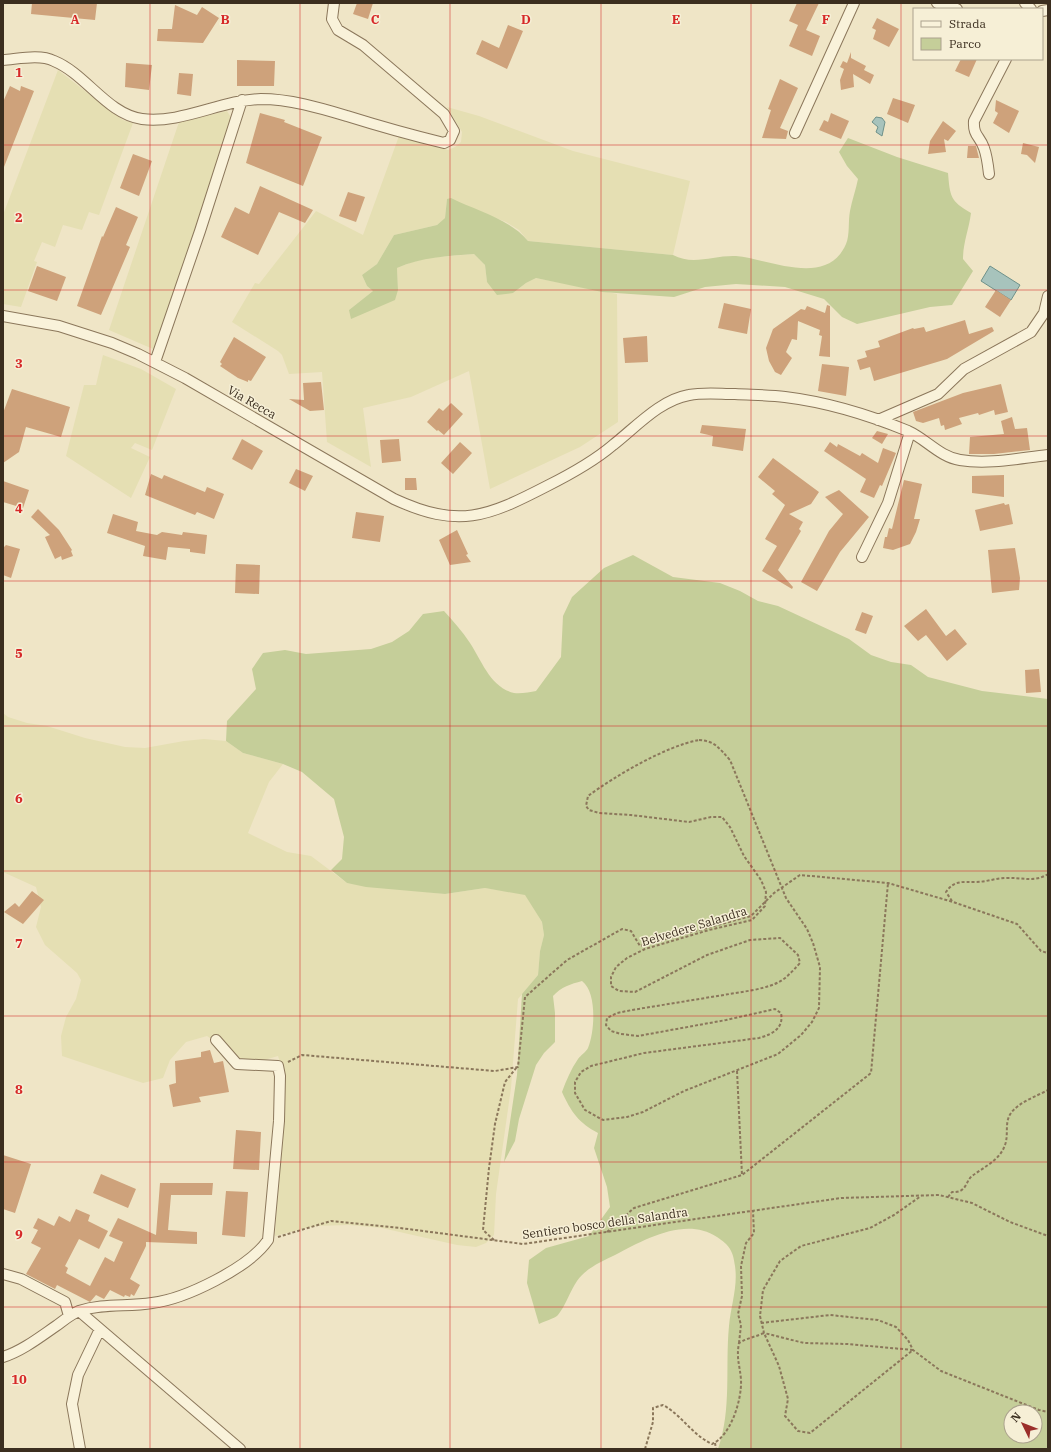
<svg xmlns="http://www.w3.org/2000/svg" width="1051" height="1452" font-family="'IBM Plex Serif',serif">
	<rect width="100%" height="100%" fill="#efe5c6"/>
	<!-- farmland -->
	<path fill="#e5dfb3" d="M58,70l58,45 7,5 10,3 -34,92 -10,-3 -7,18 -19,-5 -8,22 -13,-5 -8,19 3,1 -16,45 -18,-3v-89z
		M447,107l32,9 94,35 117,30 -17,74 -145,-14 -9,-11 -13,-8 -59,-23 -2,19 -8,7 -43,10 -17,29 -15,11 5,11 6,5 -24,19 49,-20 -1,-22 15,-6 16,-4 46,-4 11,11 2,17 26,11 13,-10 10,-5 81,16 1,128 -38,25 -90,42 -21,-118 -58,26 -48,11 8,59 -44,-25 -5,-70 -33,2 -7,-19 -4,-4 -46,-29 23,-39 4,1 57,-73 47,24 36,-99 49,14 7,-3 6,-5 1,-10z
		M227,111l5,8 -37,117 -42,113 -44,-19 70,-208z
		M103,355l38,14 35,20 -24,61 -17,-7 -4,5 19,9 -19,41 -65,-42 18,-71h12z
		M3,713l5,4 19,6 20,3 38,12 40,9 20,1 39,-7 20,-2 22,2 17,12 40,11 -14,18 -21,51 39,19 24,4 36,27 98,11 40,-6 40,6 17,28 2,13 -4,16 -2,24 -20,24 -7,89 -15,106 -2,41 -8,8 -10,4 -19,-2 -75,-17 -33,-3 -35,1 -39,10 9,-161 -6,-19 -17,5 -20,-1 -34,-24 -21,6 -16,18 -7,18 -20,5 -81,-27 -1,-20 5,-19 10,-18 5,-19 -4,-7 -32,-28 -9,-18 5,-20 -5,-20 -33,-15z"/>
	<!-- green -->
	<path fill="#c5ce99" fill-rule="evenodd" d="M848,138l49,19 51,16c2,23 2,28 23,40 -2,16 -8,30 -8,46l10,12 -21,34 -22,2 -73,17 -15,-7 -18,-18 -39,-12 -49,-3 -31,3 -31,10 -72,-5 -66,-14 -10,5 -13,10 -16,2 -10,-13 -2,-17 -11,-11c-27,2 -52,3 -77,14l1,22 -3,10 -44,19 -2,-9 24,-19 -6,-5 -5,-11 15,-11 17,-29 43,-10 8,-7 2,-19 4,-1c26,13 59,21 77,43l145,14c20,11 41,0 63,1 34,3 91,32 110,-12 4,-9 2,-23 4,-33 2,-11 6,-22 8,-32l-11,-13 -8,-14z
		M633,555l40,22 47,6 20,8 18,10 20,5 71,33 22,16 20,7 20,3 17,12 54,14 66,8v750h-330c14,-40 7,-82 11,-123 2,-21 9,-39 6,-60 -2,-16 -6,-21 -18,-29 -32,-21 -73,3 -102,18 -13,6 -30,14 -38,26 -7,10 -11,24 -19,34 -4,4 -14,6 -19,9l-12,-41 2,-23 17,-12 43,-12 21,-29 -3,-20 -13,-39 4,-15c-19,-10 -27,-21 -36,-41 4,-11 9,-23 16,-33 3,-4 8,-7 10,-11 7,-17 9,-56 -6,-67 -11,3 -21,6 -29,15l2,17v29l-11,11 -8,12 -17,54 -4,22 -11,21 13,-87 5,-81 16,-19 2,-24 4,-16 -2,-13 -17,-27 -40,-7 -40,6 -79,-7 -19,-4 -16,-13 11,-11 2,-22 -10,-38 -32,-27 -19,-8 -40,-11 -17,-12 1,-20 29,-32 -4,-20 11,-16 22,-3 21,4 65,-5 21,-7 17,-11 14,-17 21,-3c9,10 18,20 26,32 12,18 20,44 44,50 7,1 16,-1 22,-2l25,-34 2,-41 9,-19 32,-29zM1011,1412h24v24h-24z"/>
	<!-- water -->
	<path fill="#a7c3bc" stroke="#6e918a" d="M876,117l6,1 3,4 -3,14 -6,-4 2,-5 -6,-5z
		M990,266l30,19 -9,15 -30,-19z"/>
	<!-- building -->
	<path fill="#cea27b" d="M32,3h65l-2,17 -64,-6z
		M357,3h16l-5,16 -15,-5z
		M797,3h22l-13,27 14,6 -8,20 -23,-10 9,-21 -9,-4z
		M175,5l22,10 5,-8 17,11 -16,25 -46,-2 1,-12h14z
		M877,18l22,11 -10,18 -16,-8 3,-9 -4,-2z
		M508,25l15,6 -16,38 -31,-15 6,-14 17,8z
		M851,52v6l15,8 -2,4 10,5 -4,9 -17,-10 1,13 -13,3 -1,-10 4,-11 -4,-2 3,-6 4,2z
		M961,59h16l-8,18 -14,-6z
		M237,60l38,1 -1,25h-37z
		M126,63l26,2 -3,25 -24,-3z
		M179,73l14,1 -2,22 -14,-2z
		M780,79l18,9 -18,40 8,3 -2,8 -24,-1 9,-28 -3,-1z
		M10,86l10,5 1,-5 13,5 -30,76 -1,-65z
		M893,98l22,7 -7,18 -21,-9z
		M996,100l23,11 -10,22 -16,-10 5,-10 -3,-2z
		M260,113l25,7 -1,2 38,15 -19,49 -57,-23z
		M831,113l18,8 -8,18 -22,-9 5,-10 4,2z
		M943,121l13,10 -8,10 -4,-2 2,13 -18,2 2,-13z
		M1023,143l16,4 -4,16 -8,-8 -6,-1z
		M968,146h8l3,12h-12z
		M133,154l19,7 -13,35 -19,-8z
		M260,186l53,24 -8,13 -26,-11 -21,43 -37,-18 14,-30 14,7z
		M348,192l17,5 -9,25 -17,-6z
		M116,207l22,10 -12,28 4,2 -29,68 -24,-9 25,-70 1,1z
		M37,266l29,11 -9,24 -29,-10z
		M996,290l15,10 -11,17 -15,-10z
		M724,303l27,6 -4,25 -29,-6z
		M827,305l3,1v51l-11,-1 3,-20 -3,-1 1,-5 -22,-9 -1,19 -5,-1 -6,13 6,6 -11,17 -6,-3 -6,-11 -3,-13 7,-19 28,-20 4,1 2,-4 18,7z
		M965,320l4,14 23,-7 2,4 -47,28 -73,22 -4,-14 -10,3 -3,-10 10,-3 -2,-6 15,-4 -2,-6 35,-13 1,1 10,-2 2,5z
		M647,336l1,26 -23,1 -2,-25z
		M234,337l32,20 -15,24 -3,-1v2l-10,-4 -18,-12 2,-2 -2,-2z
		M822,364l27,3 -3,29 -28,-5z
		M321,382l3,28 -14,1 -21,-12 15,1 -1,-17z
		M1001,384l7,28 -13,3 -1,-5 -15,5 -1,-2 -19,5 3,6 -17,6 -1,-5 -3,1 -2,-8 -16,5 -7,-2 -3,-9 50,-19z
		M12,389l58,18 -9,30 -35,-10 -7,25 -16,11v-50z
		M451,403l12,11 -19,21 -6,-5 -1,1 -10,-9 12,-14 4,3z
		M1012,417l3,12 12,-1 3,22 -36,4h-25l1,-17 34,-3 -3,-13z
		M702,425l44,4 -3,22 -31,-5 1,-10 -13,-3z
		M877,431l11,3 -6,10 -10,-6z
		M242,439l21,12 -11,19 -20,-11z
		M399,439l2,22 -19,2 -2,-23z
		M460,442l12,11 -19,21 -12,-11z
		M830,442l7,5 1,-3 22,12 2,-3 16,10 5,-15 13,5 -14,33 -2,-1 -6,13 -14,-6 6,-13 -42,-28z
		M773,458l46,34 -8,12 -22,10 14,8 -4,7 2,2 -23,39 15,17 -1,2 -30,-18 15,-25 -12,-7 20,-34 -13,-11 3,-3 -17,-14z
		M296,469l17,7 -8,15 -16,-8z
		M151,474l11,5 2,-4 41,17 2,-5 17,7 -10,25 -17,-7 -2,3 -50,-20z
		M1004,475v22l-32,-4v-17z
		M405,478h11l1,12h-12z
		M904,480l18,4 -8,35h6l-4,13 -6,12 -17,6 -10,-2 2,-11h2l2,-9 3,1z
		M3,481l26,9 -6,18 -20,-6z
		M839,490l30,27 -29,35 -23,39 -16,-9 28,-51 14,-17 -18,-17z
		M1004,503l1,2 4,-1 4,20 -33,7 -5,-21z
		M38,509l21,21 13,20 -1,1 2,5 -11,4 -1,-4 -6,3 -10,-22 5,-2 -19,-18z
		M356,512l28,4 -4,26 -28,-4z
		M113,514l25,8 -2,9 21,4 5,-3 20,3 1,-3 24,3 -2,19 -15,-2v-3l-22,-2 -2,13 -23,-4 2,-10 -38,-13z
		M457,530l11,24 -2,1 5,7 -21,3 -11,-25z
		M6,545l14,4 -9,29 -8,-3v-27z
		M1015,548l5,30 -1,12 -27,3 -4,-43z
		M236,564l24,1 -1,29 -24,-1z
		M926,609l20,27 9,-7 12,15 -20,17 -21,-26 -8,6 -14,-15z
		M862,612l11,4 -7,18 -11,-4z
		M1039,669l2,23 -15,1 -1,-23z
		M32,891l12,9 -21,24 -19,-12 11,-9 4,4z
		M210,1050l4,13 9,-2 6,31 -30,5 2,5 -28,5 -4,-22 7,-2 -1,-22 26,-4v-5z
		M236,1130l25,2 -2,38 -26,-1z
		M3,1155l28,9 -16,49 -12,-4z
		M101,1174l35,15 -8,19 -35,-15z
		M160,1183h53l-1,12h-41l-3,35 29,2v12l-51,-2v4l-16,33 10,6 -6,11 -3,-2 -1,3 -5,-2 -1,2 -14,-7 -6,9 -8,-4 -6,7 -33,-17 -2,4 -29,-15 15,-26 -10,-5 7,-13 -5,-2 5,-10 16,8 5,-10 11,6 6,-13 14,6 -2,6 20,10 -9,18 -20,-10 -14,27 3,2 -2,5 24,13 15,-29 9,5 9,-20 -14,-6 9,-18 38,17z
		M226,1191l22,1 -3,45 -23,-2z"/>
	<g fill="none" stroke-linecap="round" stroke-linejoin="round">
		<defs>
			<path id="minor" d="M937,3l20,6
				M1025,3l6,6
				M1042,11l6,-1
				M3,60c15,-1 37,-6 51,1 32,13 53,53 88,58 40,5 79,-19 119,-20 29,0 59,9 86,17 32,10 64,19 97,27l6,-3 4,-9 -10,-17 -81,-69 -25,-15 -6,-11 2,-16
				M795,133l59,-130
				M989,174c-1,-9 -2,-18 -5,-26 -4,-12 -11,-12 -10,-27l32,-62
				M3,316l56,10 53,17 26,11 47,24 209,121c65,30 93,18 153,-13 24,-12 46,-24 66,-41 23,-18 47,-45 76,-50 15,-3 31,-1 46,-1 17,1 34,1 50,3 41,5 84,18 123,34 18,8 32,26 52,29 28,5 60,-2 88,-5
				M155,362l45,-131 42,-131
				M878,420l60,-26 26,-25 67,-37 13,-19 4,-17
				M862,557l26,-54 22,-71
				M3,1274l18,5 44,23 4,14
				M79,1311l161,138
				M3,1357c19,-6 37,-20 53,-31 7,-5 15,-12 23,-15 24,-8 49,-4 73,-8 33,-4 97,-35 116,-63l11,-119 1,-45 -2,-10 -41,-2 -21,-24
				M80,1449l-8,-45 6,-29 22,-46"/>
		</defs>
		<!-- minor casing -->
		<use href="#minor" stroke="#8b775b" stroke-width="12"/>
		<!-- path -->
		<path stroke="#8b775b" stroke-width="2" stroke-dasharray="3 2" stroke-linecap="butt" d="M699,740c16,1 20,8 31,20l56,138 21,31 6,14 7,24 -1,41 -7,14 -11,13 -23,19 -94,37 -41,21 -16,5 -24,3 -18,-10 -10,-17v-11l6,-10 10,-6 53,-13 115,-15c14,-4 25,-10 22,-25l-6,-4 -49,11 -88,16 -17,-2 -10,-3 -5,-6 1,-7 10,-5 15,-3 122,-20c25,-6 29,-8 46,-27l-2,-8 -18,-17 -30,2 -43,15 -72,37 -16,-1 -8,-5v-9l5,-10 11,-9 18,-9 64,-19 43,-10 13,-14 1,-14 -5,-12 -17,-24 -14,-29 -8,-10h-11l-22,5 -58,-7 -32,-2 -10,-3 -3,-4 2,-10c27,-20 78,-50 111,-56z
			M952,901l-6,-9c8,-12 17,-10 30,-10 10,0 20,-4 30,-4 16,-1 28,5 42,-4
			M288,1062l14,-7 193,16 23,-4 7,-70 42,-37 55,-31 9,2 9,15 111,-30 23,-23 26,-18 88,8 65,19 64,22 24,27 7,2
			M737,1071l5,104
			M948,1197l4,-5c4,0 8,0 11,-3 4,-4 5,-10 9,-13 12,-9 28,-16 33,-31 4,-11 -1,-22 6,-32 8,-11 26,-17 37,-23
			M607,1232l27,-24 108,-33 129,-102 17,-190
			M278,1237l53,-16 69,7 123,16 318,-46 98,-3 33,8 38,19 38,14
			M494,1240l-11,-10 6,-62 6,-44 10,-42 12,-15
			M761,1323l69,-8 48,5 18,7 12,13 5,10 28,21 98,39 9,2
			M739,1343l2,-18 -3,-11 4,-18 -1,-30 5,-23 8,-10 -1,-22
			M913,1350l-66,-6 -43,-1 -40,-10 -4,-17 3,-26 17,-29 21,-15 69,-18 24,-13 27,-19
			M715,1443l1,6
			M645,1449l8,-27v-14l10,-3c20,11 28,29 49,39 19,-8 30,-45 29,-64 -1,-15 -5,-21 -2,-37 8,-5 16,-6 25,-10l15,33 9,33 -3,17 13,15 12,2 103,-83"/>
		<!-- minor -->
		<use href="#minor" stroke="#f9f2da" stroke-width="10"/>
	</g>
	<!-- grid -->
	<path fill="none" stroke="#d62828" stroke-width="1" stroke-opacity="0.55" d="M150,3v1446M300,3v1446M450,3v1446M601,3v1446M751,3v1446M901,3v1446M3,145h1045M3,290h1045M3,436h1045M3,581h1045M3,726h1045M3,871h1045M3,1016h1045M3,1162h1045M3,1307h1045"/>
	<g text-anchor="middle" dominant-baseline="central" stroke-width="3" stroke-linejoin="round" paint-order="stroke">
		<!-- street labels -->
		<g font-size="12" fill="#3b2e1f" stroke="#f6efd6">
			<text transform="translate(252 402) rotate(30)">Via Recca</text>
			<text transform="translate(694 926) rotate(-17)">Belvedere Salandra</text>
			<text transform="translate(605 1223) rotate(-8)">Sentiero bosco della Salandra</text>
		</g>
	</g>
	<g font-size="13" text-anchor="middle" font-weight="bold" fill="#d62828" stroke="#f6efd6" stroke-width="3" stroke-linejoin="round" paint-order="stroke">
		<text x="75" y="24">A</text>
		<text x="225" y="24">B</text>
		<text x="375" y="24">C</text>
		<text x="526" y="24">D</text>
		<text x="676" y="24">E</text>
		<text x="826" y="24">F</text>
		<text x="19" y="77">1</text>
		<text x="19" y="222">2</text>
		<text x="19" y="368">3</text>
		<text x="19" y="513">4</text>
		<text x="19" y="658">5</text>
		<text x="19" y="803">6</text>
		<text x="19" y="948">7</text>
		<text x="19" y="1094">8</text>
		<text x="19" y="1239">9</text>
		<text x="19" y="1384">10</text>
	</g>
	<!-- border -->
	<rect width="1051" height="1452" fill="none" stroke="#3b2e1f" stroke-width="8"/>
	<!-- legend -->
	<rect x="913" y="8" width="130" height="52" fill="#f6efd6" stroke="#aba28d"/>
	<rect x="921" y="21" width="20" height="6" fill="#f9f2da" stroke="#aba28d"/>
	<text x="949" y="28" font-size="12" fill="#3b2e1f">Strada</text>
	<rect x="921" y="38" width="20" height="12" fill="#c5ce99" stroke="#aba28d"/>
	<text x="949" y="48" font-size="12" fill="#3b2e1f">Parco</text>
	<!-- north arrow -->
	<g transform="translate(1023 1424) rotate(313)"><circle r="19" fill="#f6efd6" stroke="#aba28d"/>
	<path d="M0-3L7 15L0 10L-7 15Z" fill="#9b2f2a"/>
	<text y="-6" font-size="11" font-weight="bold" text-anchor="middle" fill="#3b2e1f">N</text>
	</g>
</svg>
